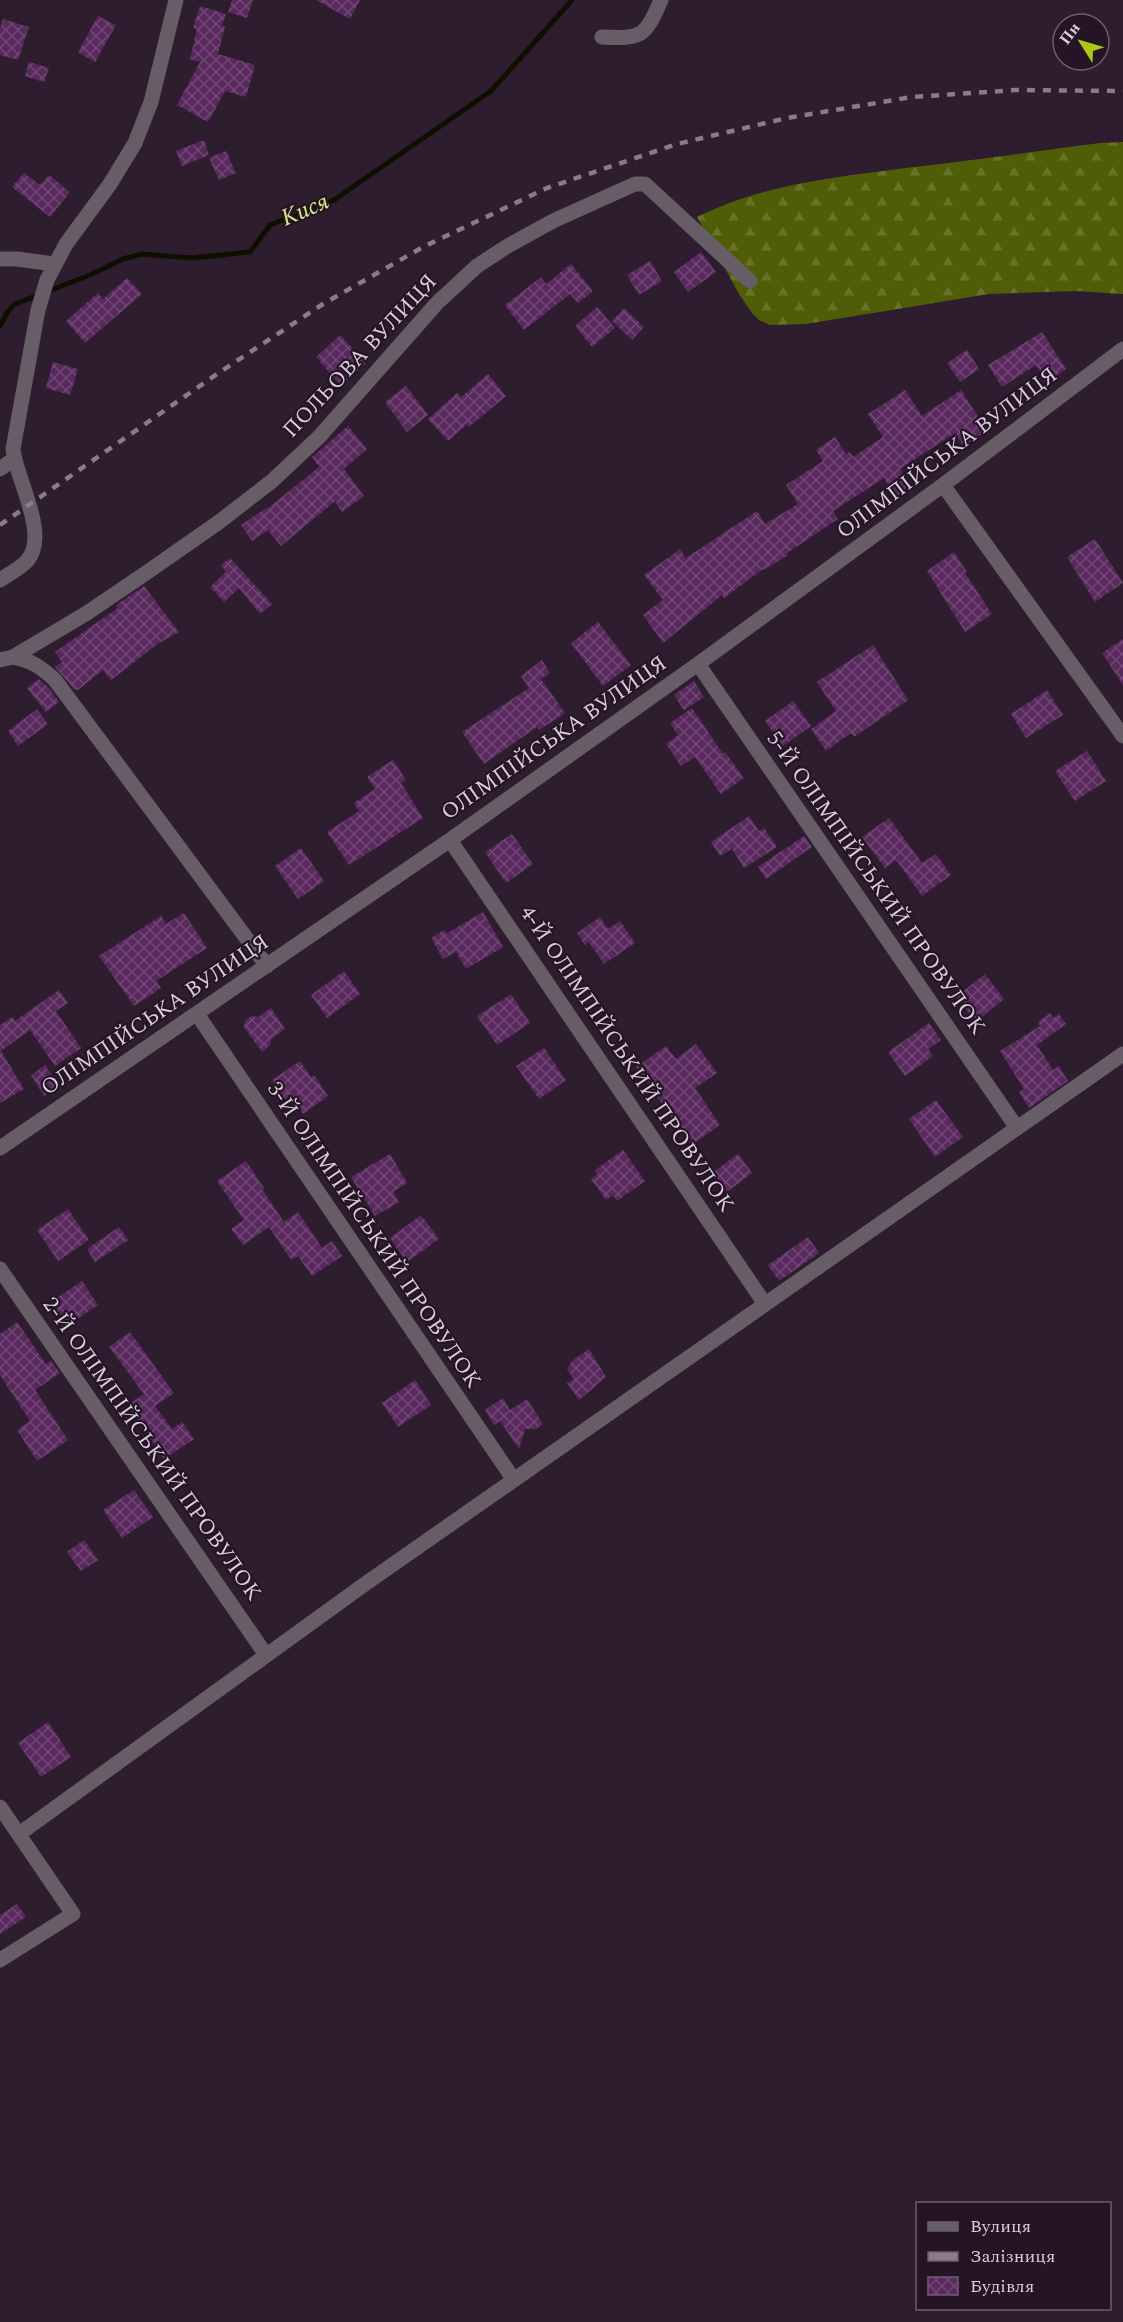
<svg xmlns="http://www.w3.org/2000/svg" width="1123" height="2322" font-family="Spectral,serif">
	<defs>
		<pattern id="forest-firs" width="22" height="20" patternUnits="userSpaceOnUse" patternTransform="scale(1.5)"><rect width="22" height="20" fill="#4f5d07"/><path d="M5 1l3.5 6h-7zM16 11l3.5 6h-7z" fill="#68732a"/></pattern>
		<pattern id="building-cross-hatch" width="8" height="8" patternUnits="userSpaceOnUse" patternTransform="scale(1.5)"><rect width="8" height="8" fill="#59295d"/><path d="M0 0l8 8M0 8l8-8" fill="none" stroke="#704774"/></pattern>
	</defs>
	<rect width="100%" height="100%" fill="#2e1d2f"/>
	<!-- forest -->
	<path fill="url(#forest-firs)" d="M1123,142v152l-47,-3 -87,3 -183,30 -36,1 -11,-5 -7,-7 -13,-19 -42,-77c69,-34 142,-40 217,-50 62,-7 124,-16 186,-24z"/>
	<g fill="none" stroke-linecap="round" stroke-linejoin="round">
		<!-- stream -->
		<path stroke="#0c1000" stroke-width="5" d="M0,326l8,-15 7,-7 75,-29 33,-16 19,-5 50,4 58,-6 20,-27 64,-25 157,-109 81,-91"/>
	</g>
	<!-- building -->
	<path fill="url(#building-cross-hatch)" d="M232,0h21l-6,18 -19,-6z
		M316,0h44l-10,19z
		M200,6l26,8 -4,11 3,1 -7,28 37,11 -9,32 -21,-6 -17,31 -31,-17 23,-43 -10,-3 7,-30 -4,-1z
		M98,16l18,9 -21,37 -17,-10z
		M3,19l26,8 -11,33 -18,-5v-27z
		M29,62l20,6 -5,14 -19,-6z
		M204,140l5,15 -27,11 -6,-15z
		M226,151l10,22 -17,7 -10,-22z
		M24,173l16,12 9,-10 21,17 -20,25 -38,-30z
		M701,252l15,20 -28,20 -14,-20z
		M650,261l12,20 -23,14 -12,-20z
		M571,264l22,27 -15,12 -8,-9 -46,36 -19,-25 36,-28 5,7z
		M127,278l15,16 -57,49 -19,-22 32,-28 5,6z
		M597,307l18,21 -23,19 -17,-21z
		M624,308l20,19 -12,13 -20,-19z
		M1042,332l24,37 -19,13 -11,-17 -34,22 -14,-22z
		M340,335l26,28 -25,23 -25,-29z
		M967,350l12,19 -19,13 -13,-19z
		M53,362l25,7 -8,26 -24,-7z
		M488,374l18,22 -37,31 -2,-3 -19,17 -20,-22 29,-26 4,4z
		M406,386l22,29 -21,17 -22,-30z
		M905,390l17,26 39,-26 26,41 -24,15 -8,-13 -55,36 12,18 -16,10 -12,-19 -51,33 5,8 -51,34 1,2 -24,15 -1,-1 -39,29 -2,-3 -59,48 -20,-28 20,-15 -19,-25 36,-26 6,9 71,-47 8,13 33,-20 -12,-19 37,-24 -7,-11 19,-13 11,17 4,-2 3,5 30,-20 -15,-23z
		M348,426l19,23 -23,20 20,27 -22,16 -7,-11 -54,45 -13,-16 -16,11 -11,-16 25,-17 1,1 52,-42 -7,-10z
		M1095,539l28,44 -28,19 -28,-45z
		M954,552l13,20 -2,1 27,41 -27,18 -38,-61z
		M230,558l42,46 -12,10 -21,-26 -15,14 -14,-15 16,-15 -5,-7z
		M144,586l35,46 -20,11 -48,37 -8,-10 -25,20h-3l-20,-23 7,-5 -7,-10 63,-44 -2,-3z
		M598,622l33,43 -28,21 -32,-43z
		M1123,639v46l-21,-32z
		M873,645l35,55 -54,37 -3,-4 -25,18 -15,-22 25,-18 -19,-29z
		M542,660l8,13 -9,6 24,34 -26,17 -2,-3 -53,37 -22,-32 67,-44 -8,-12z
		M39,679l9,8 11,15 -13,10 -19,-24z
		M694,681l10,16 -20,13 -10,-15z
		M1047,690l16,25 -37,23 -15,-24z
		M793,701l18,25 -28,20 -18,-25z
		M692,708l31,46 2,-2 19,26 -23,16 -26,-37 -14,9 -15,-22 12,-9 -8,-12z
		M37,709l11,15 -30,22 -10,-15z
		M1087,751l19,30 -31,20 -20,-30z
		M393,760l13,20 -5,3 22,35 -74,47 -22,-33 32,-21 -5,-8 21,-14 -8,-12z
		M749,816l10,15 5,-3 13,19 -33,21 -12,-19 -12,7 -9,-14z
		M889,818l33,45 14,-9 15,21 -29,21 -26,-36 -11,8 -23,-31z
		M512,834l21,30 -27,19 -21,-31z
		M804,836l8,11 -46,32 -8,-12z
		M301,848l23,33 -26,18 -23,-33z
		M483,912l20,35 -37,22 -10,-17 -13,7 -12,-21 13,-8 2,4z
		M184,913l23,35 -51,33 5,7 -27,18 -35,-50 62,-40 5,8z
		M600,917l8,12 12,-8 15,22 -31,21 -15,-22 -4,3 -8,-12z
		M344,971l16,23 -33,24 -16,-23z
		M985,974l19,25 -28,23 -20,-25z
		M59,990l9,13 -12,8 25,37 -26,18 -25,-36 -29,21 23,38 -24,14v-78l12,-8 3,4z
		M511,994l19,29 -33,22 -20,-29z
		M271,1008l14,21 -14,10 -1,6 -8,7 -18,-25 1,-7 7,-4 6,1z
		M1050,1013l3,5 6,-4 7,10 -29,21 16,25 6,-4 9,15 -39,27 -10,-16 5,-3 -24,-38 40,-25 -2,-4z
		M929,1023l12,17 -13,9 5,7 -28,20 -17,-24z
		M696,1044l21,29 -22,15 25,37 -29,20 -55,-78 30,-21 10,13z
		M544,1048l22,32 -27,19 -23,-33z
		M300,1061l11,16 3,-2 14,21 -25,18 -10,-14 -5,4 -16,-24z
		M45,1065l14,22 -15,9 -13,-21z
		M936,1100l27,37 -28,20 -26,-38z
		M623,1150l22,31 -28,20 -4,-6 -7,5 -15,-21 7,-5 -3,-4z
		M390,1154l17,29 -14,9 6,10 -24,14 -24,-39z
		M738,1154l14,19 -25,19 -14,-20z
		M246,1161l18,27 -2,1 22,33 14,-10 24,36 10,-7 10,15 -30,20 -14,-20 -7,4 -22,-33 -26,18 -12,-16 13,-9 -27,-39z
		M68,1209l21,31 -31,21 -21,-31z
		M421,1215l18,24 -32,23 -17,-24z
		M119,1227l9,13 -33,22 -8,-13z
		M808,1237l11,16 -40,28 -11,-16z
		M82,1281l16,24 -31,21 -16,-24z
		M17,1322l29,42 5,-3 9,12 -25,17 33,50 -31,21 -20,-31 13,-9 -30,-46v-41z
		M130,1332l44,61 -19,13 17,23 10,-7 12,17 -30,20 -36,-54 16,-11 -35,-47z
		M589,1349l17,28 -27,23 -12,-17 7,-4 -7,-10 5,-8z
		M415,1380l16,25 -33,22 -16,-24z
		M503,1398l7,12 17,-11 16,25 -7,5h-11l-6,20 -19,-28 -6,4 -9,-15z
		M134,1490l19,27 -31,21 -19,-28z
		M84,1540l14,20 -17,11 -14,-19z
		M48,1722l23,35 -30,20 -23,-34z
		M17,1904l9,13 -26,17v-19z"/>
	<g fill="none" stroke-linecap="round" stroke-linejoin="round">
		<!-- minor -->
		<path stroke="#665d66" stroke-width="15" d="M602,37c40,2 43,0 59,-37
			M0,259h17l37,5
			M0,469l14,-10
			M943,485l180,251
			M0,580c9,-6 19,-11 27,-19 23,-26 -11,-82 -14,-112l25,-139 9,-30 19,-36 44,-60 25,-41 16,-41 25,-102
			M13,657c18,3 29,11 42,23l212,286
			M0,660l13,-3 74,-44 59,-40 73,-51 53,-41 47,-44 118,-134 40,-37 29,-19 47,-26 82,-37h10l105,97
			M698,664l319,464
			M450,840l315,464
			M197,1014l317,466
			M0,1148l450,-308 248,-176 245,-179 180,-136
			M0,1269l266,386
			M0,1807l73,107 -73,46
			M19,1834l346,-250 758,-530"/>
		<!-- rail -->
		<path stroke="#897b89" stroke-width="4.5" stroke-dasharray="8 8" stroke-linecap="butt" d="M0,525l217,-151 106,-70 100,-57 124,-59 130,-44 110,-26 125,-21 104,-7 107,1"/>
	</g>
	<g text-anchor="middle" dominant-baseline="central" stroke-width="4.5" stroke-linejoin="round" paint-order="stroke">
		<!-- street labels -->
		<g font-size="22" fill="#d8cdd8" stroke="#241425">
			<text transform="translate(360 356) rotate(-47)">ПОЛЬОВА ВУЛИЦЯ</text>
			<text transform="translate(947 453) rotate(-37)">ОЛІМПІЙСЬКА ВУЛИЦЯ</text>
			<text transform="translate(554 738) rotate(-35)">ОЛІМПІЙСЬКА ВУЛИЦЯ</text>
			<text transform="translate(876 883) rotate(55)">5-Й ОЛІМПІЙСЬКИЙ ПРОВУЛОК</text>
			<text transform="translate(155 1015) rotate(-34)">ОЛІМПІЙСЬКА ВУЛИЦЯ</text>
			<text transform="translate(627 1059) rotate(56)">4-Й ОЛІМПІЙСЬКИЙ ПРОВУЛОК</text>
			<text transform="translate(374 1235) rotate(56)">3-Й ОЛІМПІЙСЬКИЙ ПРОВУЛОК</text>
			<text transform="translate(152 1449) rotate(55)">2-Й ОЛІМПІЙСЬКИЙ ПРОВУЛОК</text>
		</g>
		<!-- water labels -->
		<g font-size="24" font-style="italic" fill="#d4eb82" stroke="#241425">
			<text transform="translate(305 210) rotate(-23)">Кися</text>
		</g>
	</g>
	<!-- legend -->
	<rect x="916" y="2202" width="195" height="108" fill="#241425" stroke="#6c5e6d" stroke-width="1.5"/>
	<rect x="928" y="2222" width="30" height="9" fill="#665d66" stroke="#6c5e6d" stroke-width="1.5"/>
	<text x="970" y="2232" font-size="18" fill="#d8cdd8">Вулиця</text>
	<rect x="928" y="2252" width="30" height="9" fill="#897b89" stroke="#6c5e6d" stroke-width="1.5"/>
	<text x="970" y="2262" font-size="18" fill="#d8cdd8">Залізниця</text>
	<rect x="928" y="2277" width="30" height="18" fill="url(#building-cross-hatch)" stroke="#6c5e6d" stroke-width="1.5"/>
	<text x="970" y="2292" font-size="18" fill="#d8cdd8">Будівля</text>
	<!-- north arrow -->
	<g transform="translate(1081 42) rotate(307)"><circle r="28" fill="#241425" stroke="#6c5e6d" stroke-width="1.5"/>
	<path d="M0-4.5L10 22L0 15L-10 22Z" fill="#abc614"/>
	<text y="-9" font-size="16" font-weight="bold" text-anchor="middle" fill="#d8cdd8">Пн</text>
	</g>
</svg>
